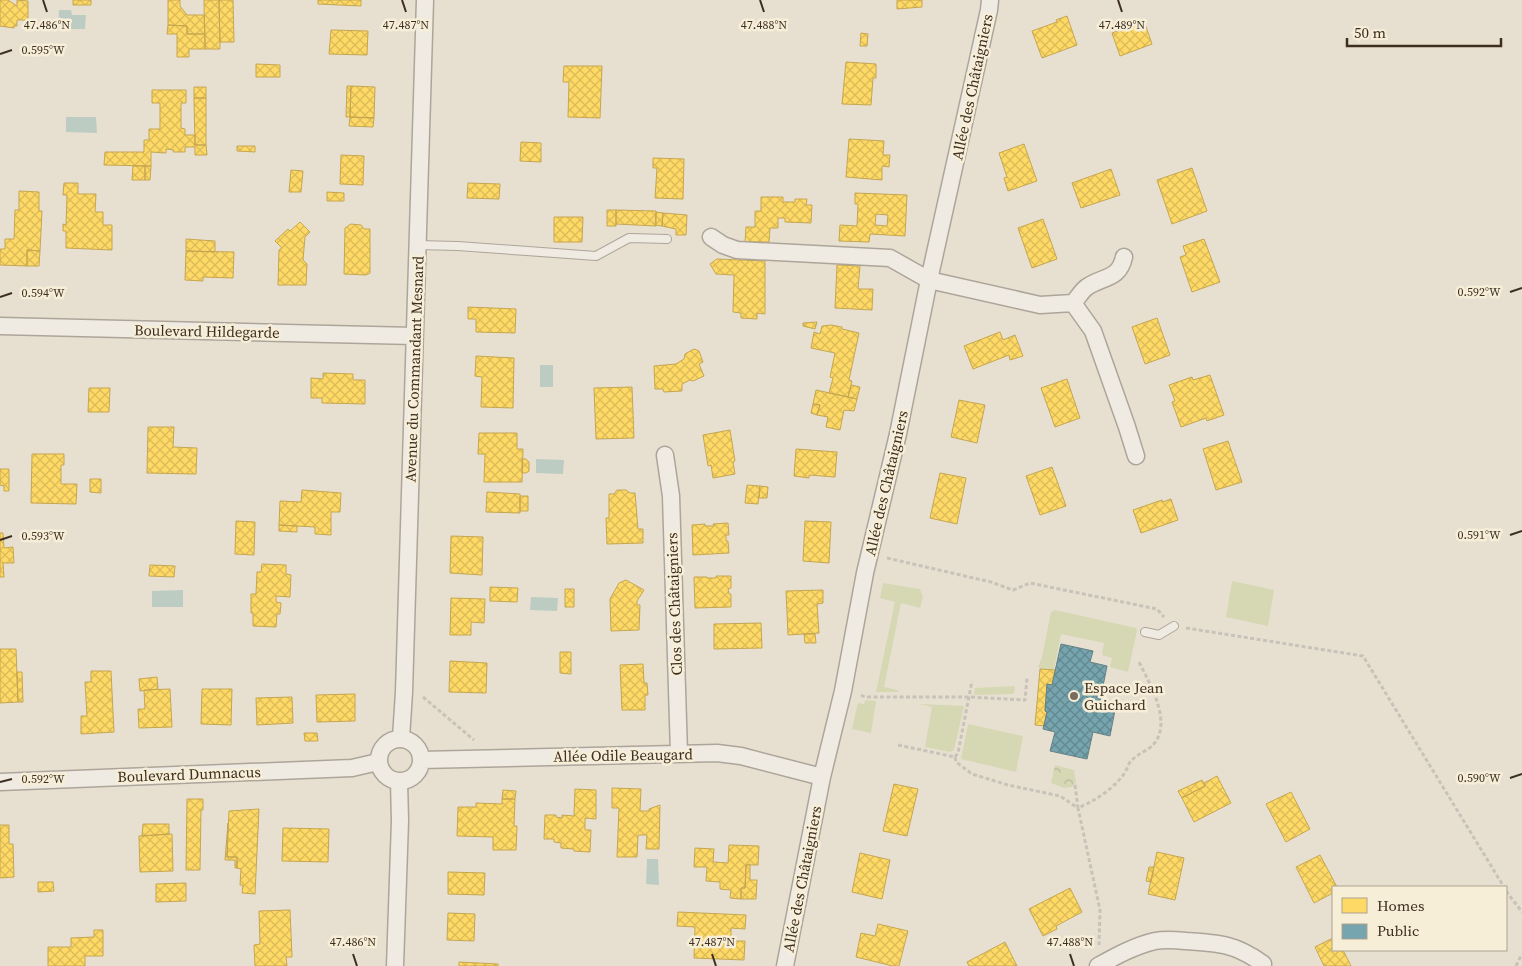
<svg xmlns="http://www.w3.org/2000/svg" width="1522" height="966" font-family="'Source Serif 4',serif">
	<defs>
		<pattern id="park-crowns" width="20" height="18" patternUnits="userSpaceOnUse" patternTransform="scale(1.25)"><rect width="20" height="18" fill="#d6d7b3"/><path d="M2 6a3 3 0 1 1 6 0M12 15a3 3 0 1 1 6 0" fill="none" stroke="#b9b99a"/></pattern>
		<pattern id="homes-cross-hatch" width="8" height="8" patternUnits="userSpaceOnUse" patternTransform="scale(1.25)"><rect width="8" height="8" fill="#ffd966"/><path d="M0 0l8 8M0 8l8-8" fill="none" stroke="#dbbb58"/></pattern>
		<pattern id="public-cross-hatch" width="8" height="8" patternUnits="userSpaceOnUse" patternTransform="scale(1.25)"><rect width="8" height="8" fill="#76a5af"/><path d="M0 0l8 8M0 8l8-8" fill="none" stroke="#62878e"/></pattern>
	</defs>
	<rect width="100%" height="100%" fill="#e7e0d1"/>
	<!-- green -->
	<path fill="#d6d7b3" d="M1232,581l42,9 -6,36 -42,-9z
		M883,583l37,6 3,8 -3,11 -19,-5 -17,84 13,3 2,2h-23l19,-90 -15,-4z
		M1055,610l81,18 1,3 -9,41 -18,-5 2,-9 -10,-3 2,-12 -43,-9 -7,36 -14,-1 -2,-2 4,-10 9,-45z
		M1015,686l-1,8 -40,1 1,-7z
		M865,700l11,1 -5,32 -19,-4 6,-26 6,1z
		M919,704l45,2 -10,44 -4,2 -25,-5 7,-40z
		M968,724l55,12 -7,36 -55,-13z"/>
	<!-- park -->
	<path fill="url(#park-crowns)" d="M1055,765l19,5 2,13 -4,4 -8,1 -13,-5z"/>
	<!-- water -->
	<path fill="#bcccc2" d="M59,10h12l1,5h14l-1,14h-27z
		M66,117h30l1,16 -31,-1z
		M540,365h13v22h-13z
		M536,459l28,1 -1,14 -27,-1z
		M183,590v17h-31v-16z
		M531,597l27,1 -1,13 -27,-1z
		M647,859h11l1,26 -13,-1z"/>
	<!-- homes -->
	<path fill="url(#homes-cross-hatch)" stroke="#c5a651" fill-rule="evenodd" d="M0,0h8l9,6v-6l11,1v19h-11v6h-3v2l-14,-2z
		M73,0h18v5h-18z
		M168,0h12v6l7,9h17l1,19h-18v-8l-19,-1z
		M204,0h15l1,49h-15z
		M219,0h14l1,42h-14z
		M318,0h43v6l-43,-2z
		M897,0h25v7l-25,2z
		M1067,16l10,29 -35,13 -10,-27 25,-9 -1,-2z
		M1144,21l8,23 -32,12 -8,-23z
		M168,25l19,1v8h18v15h-16v8h-12v-23h-10z
		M331,30l37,1 -1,24 -38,-1z
		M861,33l7,1 -1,12h-7z
		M846,62l30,2v14h-3l-2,27 -29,-1z
		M256,64l24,1v12h-24z
		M564,66h38l-2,52 -32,-1 1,-35h-6z
		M347,86h4l-1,31h-4z
		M351,86l24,1 -1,31 -24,-1z
		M194,87h12v11h-12z
		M152,90h34v13h-5v25l4,1v6h10v10h11l1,10h-12v-8h-10v5h-12l1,-2 -8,-1v4l-15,-1v14l-47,-1 1,-13h39v-12h5v-11h11v-26h-8z
		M194,98h12v47h-11z
		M350,117l24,1 -1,9 -24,-1z
		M849,139l35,2 -1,14h7l-1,12 -7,-1v14l-36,-3z
		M521,142l20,1v19l-21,-1z
		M1024,144l13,37 -29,10 -4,-13 3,-1 -8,-24z
		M237,146h18v6l-18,-1z
		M341,155l23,1 -1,29 -23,-1z
		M653,158l31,1 -1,40 -28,-1 2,-30h-4z
		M133,166h12v14h-13z
		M145,166h6l-1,14h-5z
		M1192,168l15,43 -35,13 -15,-44z
		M1111,169l9,26 -39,13 -9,-25z
		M291,170l12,1 -2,21h-12z
		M64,183h14v11h18l-1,18h8v13h9v25l-46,-2v-17h-3v-7l3,1 1,-30h-4z
		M468,183l32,1 -1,15 -32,-1z
		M19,191l20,1v19h3l-2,40 -13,-1v16l-27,-1v-16h5v-10h9l1,-29h4z
		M327,192l17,1v8h-17z
		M855,193l52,2 -2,41 -35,-2 -1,8 -30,-1 1,-16 17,1 1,-22h-3zM876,214l12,1 -1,11 -12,-1z
		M761,197h22v5h12v-3h12l-1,6h6l-1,18 -26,-1v-4h-7v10h-8l-1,14h-24l1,-15h9v-16h6z
		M607,210h9v16h-9z
		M616,210l40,1v15l-40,-2z
		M656,212l7,1 -1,13 -7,-1z
		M663,213l24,2 -1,20h-10v-6l-14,-3z
		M554,217h29l-1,25h-28z
		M1043,219l14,40 -25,9 -14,-40z
		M300,222l10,10 -5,5 -2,23 4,4 -1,21h-28l1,-35 3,-2 -7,-7 13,-12 2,2z
		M351,224l10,1 3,4h6v44l-4,2 -22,-1 1,-46z
		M186,239l29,2v11l-29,-1z
		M1204,239l16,43 -28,10 -12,-35 6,-2 -3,-9z
		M27,250l13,1 -1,15h-12z
		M186,251l48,1 -1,26 -30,-1v4l-18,-1z
		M717,259l48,2v53l-8,-1v6l-16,-1v-5l-8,-1 1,-37 -18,-1 -6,-10z
		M837,265l23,1 -2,23h15l-1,21 -37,-2z
		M468,307l48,2 -1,24 -39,-1v-13h-8z
		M1157,318l13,37 -25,9 -13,-37z
		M817,322l-2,7 -12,-3v-3z
		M831,325l11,2v2l17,4 -10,47 3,1 -4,16 -19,-4 4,-15 -3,-1 5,-24 -24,-5 3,-16 6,2 2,-8z
		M1000,332l3,8 12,-5 8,21 -13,4 -1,-5 -36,14 -9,-23z
		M694,349l5,2 4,11 -4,2 5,12 -11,5 -3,-1 -8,4v7l-18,1 -1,-3h-8l-1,-23 22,-2 8,-5 1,-5z
		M476,356l38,2 -1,50 -32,-1 1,-30 -7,-1z
		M323,373l30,1v6h12v24l-43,-1v-5h-11v-20l12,1z
		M1210,375l14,40 -17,6 -1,-3 -25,9 -9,-25 3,-1 -6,-16 23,-8 1,3z
		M1067,379l13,39 -25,9 -14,-39z
		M851,385l9,2 -3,12 -9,-2z
		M632,387l2,51 -38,1 -2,-51z
		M89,388h21l-1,24h-21z
		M816,390l41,9 -3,12 -10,-1 -4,20 -14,-3 2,-10 -11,-2 3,-10 -7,-1z
		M959,400l26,5 -8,38 -26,-6z
		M813,404l7,1 -3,10 -6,-2z
		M148,427h26l-1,20 24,1 -1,26 -49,-1z
		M730,430l5,31 -2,1 2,12 -22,4 -2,-13 -3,1 -5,-31z
		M479,433h38v16h6l-1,33h-38l1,-28h-7z
		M1228,441l14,41 -26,8 -13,-41z
		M796,449l41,3 -2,25 -26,-2v3l-15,-2z
		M32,454h32v11h-3v19h16l-1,20 -45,-1z
		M522,459h4l3,3v9l-3,2h-4z
		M1052,467l14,39 -26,9 -14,-39z
		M0,469h9v22h-5v-5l-4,-1z
		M940,473l26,5 -9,46 -27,-6z
		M90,479h11v14l-11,-1z
		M747,485l13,1 -2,18 -13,-1z
		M760,486l8,1 -1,11h-8z
		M302,490l39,3 -1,19h-9v23l-16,-1v-7l-36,-2 1,-24 21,1z
		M617,490h9l4,3h5l3,36h5v14l-36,1 -1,-26h3v-24h5z
		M487,492l33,2v19l-34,-1z
		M520,496h8v15h-8z
		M1171,499l7,21 -37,13 -8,-23 29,-10 1,2z
		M236,521l19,1 -1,33 -19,-1z
		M805,521l26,1 -2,41 -26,-2z
		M728,523l1,12h-3v6h2l1,12 -36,2 -1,-30 13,-1v2h9l-1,-2z
		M279,525l18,1v6l-18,-1z
		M0,533h3l1,15 9,-1 1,16h-11l1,14h-4z
		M451,536l32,1 -1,38 -32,-2z
		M262,564l24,1v9l5,1 -1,22 -14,-1v6l5,1 -1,11h-3l-1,13 -23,-1v-13h-2v-19h5l1,-22h4z
		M150,565l25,1 -1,11 -25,-1z
		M716,576h15v12l-3,1 1,5h2v13l-36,1 -1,-31h13v1h9z
		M626,580l18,10 -7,11v4h3l-1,25 -28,1 -1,-32 9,-16z
		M490,587l28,1 -1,14 -27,-1z
		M565,589h9v18h-9z
		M823,590v13l-6,1 2,29 -31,2 -2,-44z
		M451,598l34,1 -1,24 -13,-1v13h-21z
		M761,623l1,25 -48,1v-25z
		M804,634h11l1,9h-11z
		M0,649h16l2,53 -18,1z
		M560,652h11v22l-11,-1z
		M450,661l37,2 -1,30 -37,-1z
		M643,664l1,19h3l1,12h-3v15h-23l-2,-45z
		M1040,669l15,1 -3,15 -5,-1 -2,27 2,1 -3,14 -9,-1z
		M91,671h20l3,61 -33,2v-18h6l-2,-34h6z
		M17,672h5l1,30h-5z
		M157,677l1,12 -18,2 -1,-12z
		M170,689l2,38 -33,1 -1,-19h7l-1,-19z
		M202,689h30l-1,36 -30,-1z
		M355,694v27l-38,1 -1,-27z
		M292,697l1,26 -36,2 -1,-27z
		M304,733h13l1,8h-13z
		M1217,776l14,27 -37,19 -12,-24 23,-12 -1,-3z
		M1202,780l3,6 -23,12 -4,-7z
		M894,784l24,5 -11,47 -24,-5z
		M612,788l29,1 -1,22h9v-2l11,-4 -1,44h-13l1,-14h-9l-1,22h-20l2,-49h-7z
		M575,789l21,1v29l-11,-1v12h6l-1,22 -16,-1v-2l-13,-1v-5l-7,-1v-3h-10l1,-24h11v2l6,1v-3l12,1z
		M503,790l13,1 -1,8h-13z
		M1291,792l19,37 -24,13 -20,-38z
		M187,799h16v11h-2l-1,60h-14z
		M502,799h13l-1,27h3l-1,24h-23v-13l-36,-1 1,-29h18v-4l26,1z
		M259,809l-4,85 -13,-1 1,-8h-3l1,-16 -4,-1v-11h-10l2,-46z
		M228,823l-1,34h10v11h-2v-8h-10z
		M143,824h26v10l-27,2z
		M0,825h9v19h4l1,33 -14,1z
		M283,828l46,1 -1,33 -46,-1z
		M172,834l1,37 -33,1 -1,-36z
		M729,845l30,1 -1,19h-12l-1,23h-4v11l-11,-1 1,-8 -11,-1v-7l-14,-1 1,-14h-13l1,-19 19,1 -1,13 15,1z
		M1157,852l27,6 -9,42 -27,-6z
		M860,853l30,7 -8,39 -30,-7z
		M1320,855l17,32h-4v6l-19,10 -18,-36z
		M750,864v16h7l-1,19h-15v-11h4l1,-23z
		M1149,867h5l-3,15 -5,-1z
		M448,872l37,1 -1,22 -36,-1z
		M38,882h15l1,9 -16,1z
		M186,883v18l-30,1v-18z
		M1070,888l12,24 -26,14 1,3 -14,7 -14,-27z
		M290,910l2,47h-6l1,9h-32l-1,-21 6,-1 -1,-33z
		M678,912l68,3 -1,14 -14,-1v13h14l-1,19 -50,-2 1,-31 -18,-1z
		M448,913l27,1 -1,27 -27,-1z
		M878,924l30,7 -9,35h-6l-37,-9 5,-24 14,3z
		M94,930h9v26h-18v10h-37v-19h23v-9l23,-1z
		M1333,938v12h10l8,16h-27l-9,-19z
		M1005,942l12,24h-48l-2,-4z
		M459,962l39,2v2h-39z"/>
	<!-- public -->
	<path fill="url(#public-cross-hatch)" stroke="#658184" d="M1061,644l32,7 -3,11 17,4 -8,40 16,4 -5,26 -17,-4 -6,27 -37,-8 5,-19 -12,-3 4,-17 -2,-1 2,-27 5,1z"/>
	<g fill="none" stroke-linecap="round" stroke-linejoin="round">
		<defs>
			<path id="lane" d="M417,245l41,1 138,10 33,-18 38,1
				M1145,632l14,3 15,-9"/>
			<path id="street" d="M711,237l12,8 14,5 153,8 39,22 111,25 33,-2 20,28 34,96 9,29
				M1073,303c5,-5 9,-13 14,-16 16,-11 32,-7 37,-30
				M0,326l414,10
				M665,455l6,41 8,257
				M401,738l3,-46 21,-692
				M379 760a21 21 0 1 1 42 0a21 21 0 1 1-42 0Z
				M421,760l296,-7 24,3 81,21
				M0,782l352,-14 26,-6
				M395,966l5,-145 -1,-40
				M785,966l37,-189 21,-86 22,-118 33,-139 31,-154 60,-270 1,-10
				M1098,966c18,-10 36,-20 57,-25 10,-2 21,-1 31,0 33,2 50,3 77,23"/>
		</defs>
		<!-- lane casing -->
		<use href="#lane" stroke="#ada599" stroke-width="10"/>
		<!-- street casing -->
		<use href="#street" stroke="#ada599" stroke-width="19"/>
		<!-- path -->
		<path stroke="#c8c2b9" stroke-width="3" stroke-dasharray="4 2.5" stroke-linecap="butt" d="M887,558l104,24 22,8 17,-7 127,26 7,8
			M1186,628l177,28 141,231
			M861,695l4,2h104l56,3 2,-22
			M423,697l51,43
			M898,745l57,12 1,5 16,12 36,11 52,11 18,12 22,102 -1,35
			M955,757l3,-4 14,-72
			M1075,785l3,23c18,-8 34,-18 46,-34 3,-4 4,-10 7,-13 6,-7 16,-10 22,-16 20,-22 -3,-61 -14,-83
			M1506,891l16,21
			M1516,966l6,-12"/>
		<!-- lane -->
		<use href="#lane" stroke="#efebe3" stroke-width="8"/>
		<!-- street -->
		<use href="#street" stroke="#efebe3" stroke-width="16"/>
	</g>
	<!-- ticks -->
	<path fill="none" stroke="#3d2e20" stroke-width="2" d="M43,0l4,12M402,0l4,12M760,0l4,12M1118,0l4,12M0,54l12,-4M1510,292l12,-4M0,297l12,-4M1510,535l12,-4M0,540l12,-4M1510,778l12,-4M0,782l12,-3M353,954l4,12M712,954l4,12M1070,954l4,12"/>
	<!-- markers -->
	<circle fill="#786c5e" stroke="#f7eed8" stroke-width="2" cx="1074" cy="696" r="5"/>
	<g text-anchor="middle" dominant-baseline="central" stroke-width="5" stroke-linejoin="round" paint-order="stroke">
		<!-- street labels -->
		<g font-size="15" fill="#3d2e20" stroke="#f7eed8">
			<text transform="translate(972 87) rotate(-78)">Allée des Châtaigniers</text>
			<text transform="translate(207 331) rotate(1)">Boulevard Hildegarde</text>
			<text transform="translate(414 369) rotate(-88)">Avenue du Commandant Mesnard</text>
			<text transform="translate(886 483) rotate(-77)">Allée des Châtaigniers</text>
			<text transform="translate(674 604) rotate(-92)">Clos des Châtaigniers</text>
			<text transform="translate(623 755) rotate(-1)">Allée Odile Beaugard</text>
			<text transform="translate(189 774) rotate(-2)">Boulevard Dumnacus</text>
			<text transform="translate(802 879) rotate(-79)">Allée des Châtaigniers</text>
		</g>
		<!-- poi labels -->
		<g font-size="15" fill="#3d2e20" stroke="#f7eed8" text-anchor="start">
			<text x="1084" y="687">Espace Jean<tspan x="1084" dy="17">Guichard</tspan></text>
		</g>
	</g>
	<g font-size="12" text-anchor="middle" fill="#3d2e20" stroke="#f7eed8" stroke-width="5" stroke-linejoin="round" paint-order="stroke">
		<text x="47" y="29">47.486°N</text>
		<text x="406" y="29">47.487°N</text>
		<text x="764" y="29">47.488°N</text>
		<text x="1122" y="29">47.489°N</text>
		<text x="43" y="54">0.595°W</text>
		<text x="1479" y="296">0.592°W</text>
		<text x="43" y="297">0.594°W</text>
		<text x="1479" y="539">0.591°W</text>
		<text x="43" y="540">0.593°W</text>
		<text x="1479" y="782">0.590°W</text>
		<text x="43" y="783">0.592°W</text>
		<text x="353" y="946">47.486°N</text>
		<text x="712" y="946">47.487°N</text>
		<text x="1070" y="946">47.488°N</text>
	</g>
	<!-- legend -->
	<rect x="1332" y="886" width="175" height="65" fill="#f7eed8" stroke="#ada18e"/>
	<rect x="1342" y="898" width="25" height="15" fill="#ffd966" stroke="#ada18e"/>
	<text x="1377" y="911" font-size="15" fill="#3d2e20">Homes</text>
	<rect x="1342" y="924" width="25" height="15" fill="#76a5af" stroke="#ada18e"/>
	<text x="1377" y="936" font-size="15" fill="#3d2e20">Public</text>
	<!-- scale -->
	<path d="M1347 38v8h154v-8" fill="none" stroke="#3d2e20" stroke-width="2.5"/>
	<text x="1354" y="38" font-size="15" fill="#3d2e20" stroke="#f7eed8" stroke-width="4" paint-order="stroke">50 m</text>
</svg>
